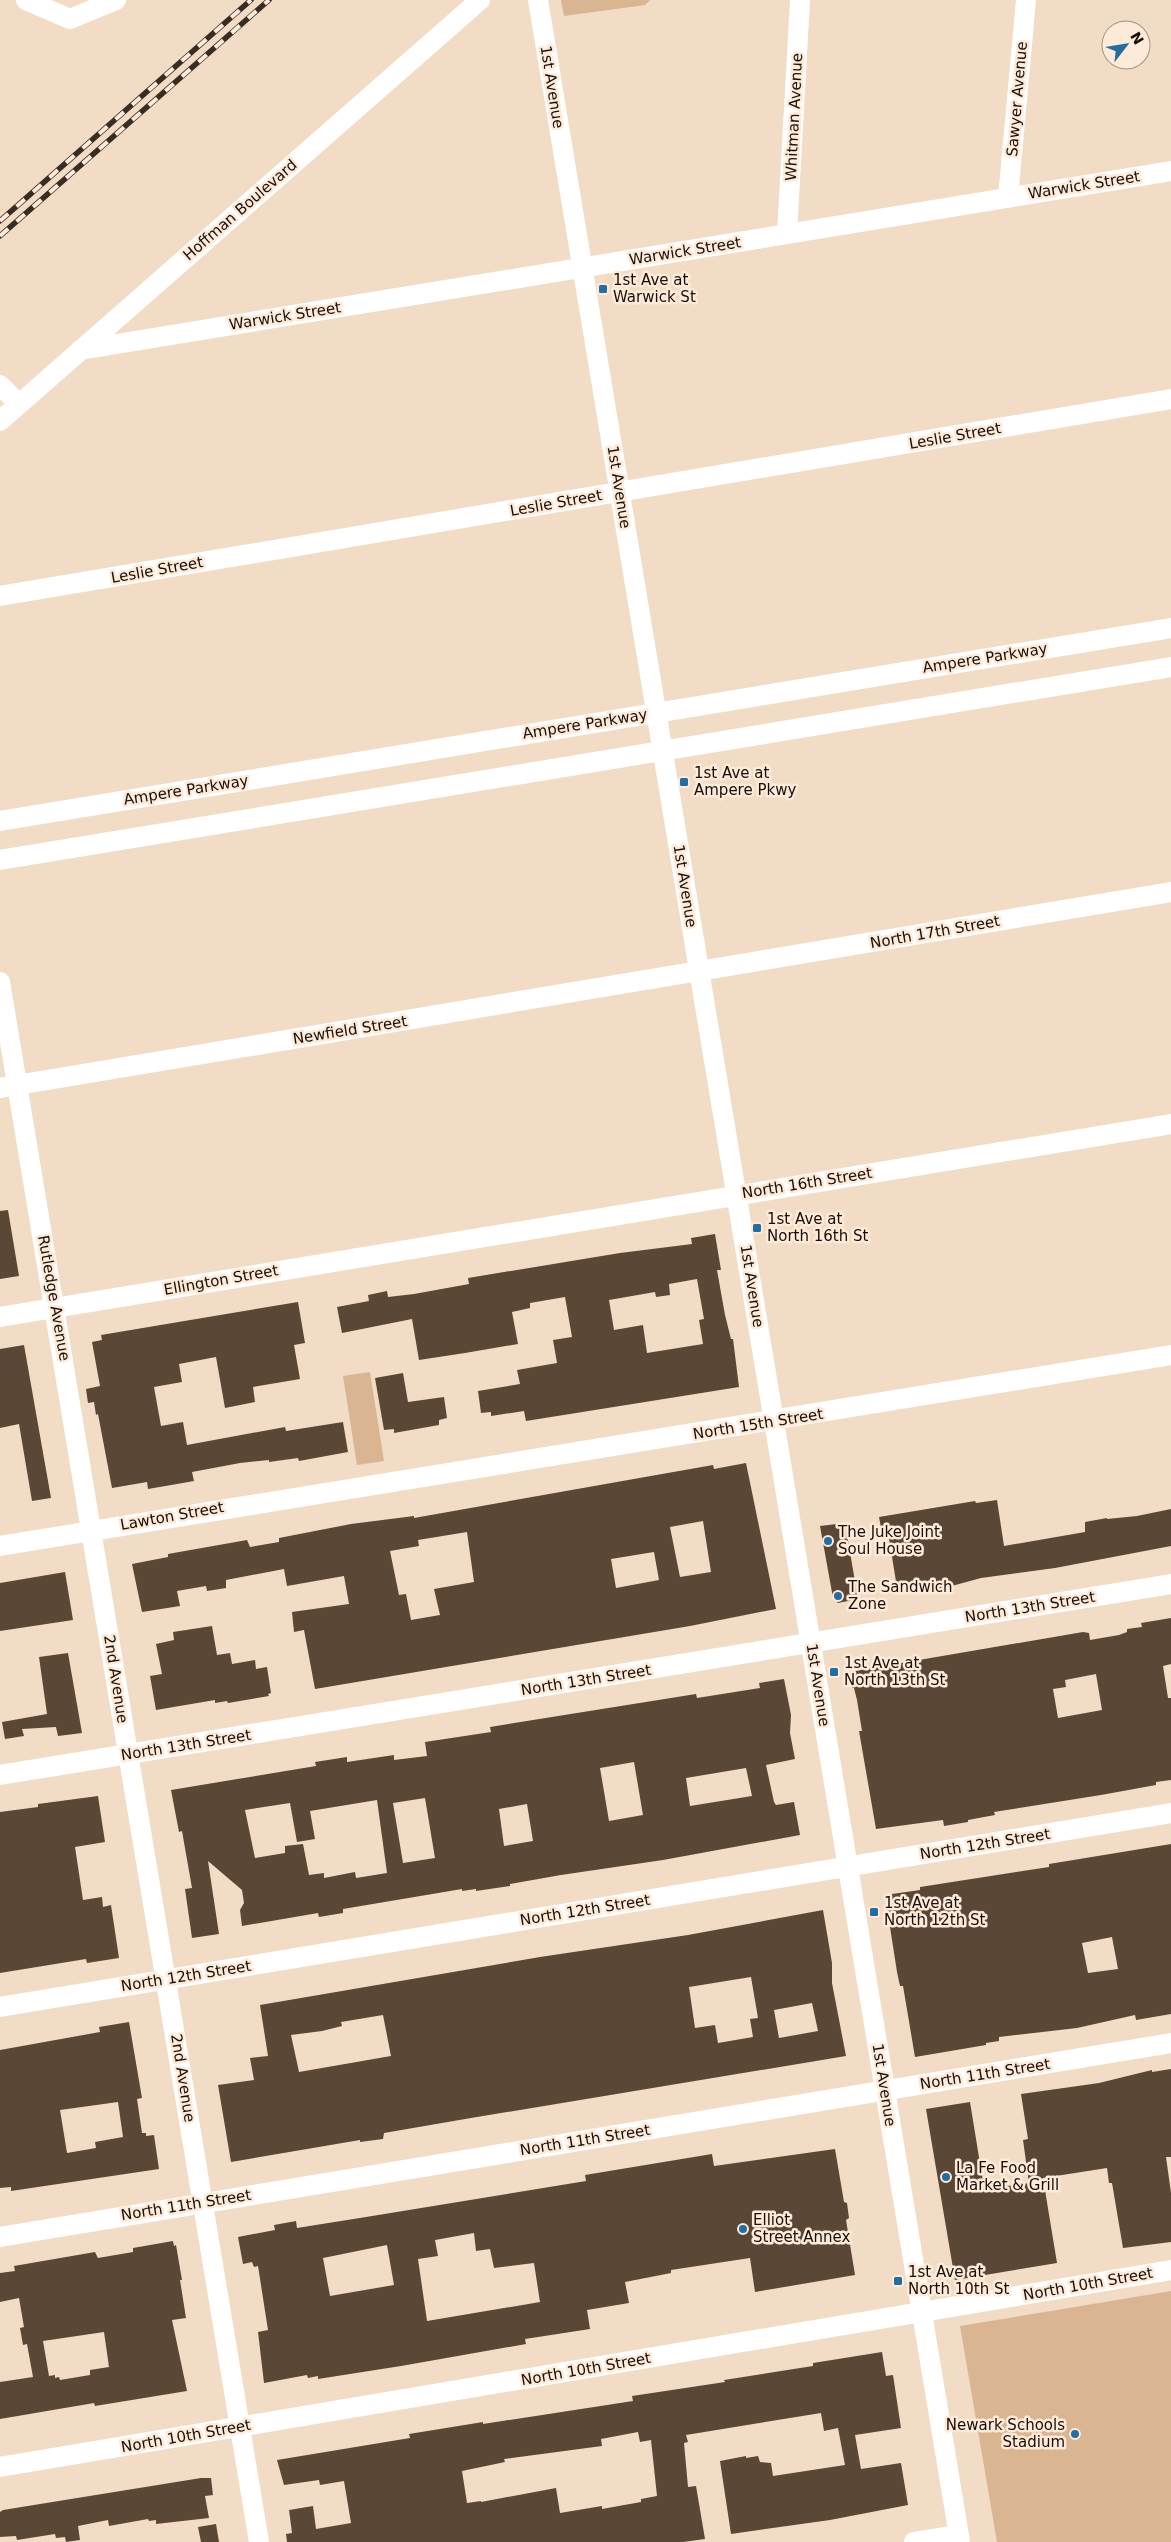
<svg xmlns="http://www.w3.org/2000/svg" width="1171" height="2542" font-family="'DejaVu Sans',sans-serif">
	<rect width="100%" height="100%" fill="#f3dcc6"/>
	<!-- green -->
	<path fill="#d9b592" d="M561,0h89l-5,5 -81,11z
		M370,1372l14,89 -27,4 -14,-89z
		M1171,2291v251h-174l-37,-216z"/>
	<!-- building -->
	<path fill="#5a4735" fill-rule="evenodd" d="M8,1210l11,66 -19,3v-68z
		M715,1234l6,36h-4l8,45 6,24h2l6,48 -213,34 -2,-10 -33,5v-4l-10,1 -3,-22 42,-7 -3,-14 40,-7 -4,-23 19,-3 -7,-40 -35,6v5l-18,4 6,32 -53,9 -46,7 -7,-41 -70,14 -5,-26 32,-6 -1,-6 19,-4 1,6 26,-3 55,-10 -1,-6 152,-25 72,-9 -1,-6zM697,1279l7,40 -5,1 4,24 -56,9 -4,-28 -29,5 -5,-30 46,-8 1,5 14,-2 -1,-11z
		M298,1302l7,41 -11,2 6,34 -47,8 2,15 -30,6 -9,-51 -37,7 3,18 -28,5 7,39 22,-4 4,23 98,-18 1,4 57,-9 5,30 -49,9 -1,-3 -29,4v-2l-29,3 -48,9 2,9 -17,3 -29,5 -1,-7 -35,6 -14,-74 -2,1 -2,-13 -6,1 -2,-14 14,-3 -8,-44 10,-2 -1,-5z
		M24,1345l27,153 -19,3 -13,-77 -19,4v-79z
		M403,1373l5,29 36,-5 3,21 -8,2v5l-45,8v-4l-10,1 -9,-52z
		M746,1463l30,146 -86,17 -375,63 -11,-59 -10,2 -2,-20 57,-8 -5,-28 -57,10 -3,-17 -58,11v8l-19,3 -1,-5 -29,5 3,15 -38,6 -10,-48 36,-7v-3l79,-14 3,7 29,-5v-4l72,-14 63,-8v2l299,-53 1,4zM703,1521l8,51 -31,5 -10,-50zM467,1532l7,50 -40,7 6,26 -29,5 -5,-26 -7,1 -9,-44 29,-5 -1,-6zM654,1552l5,28 -43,8 -5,-29z
		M997,1500l7,46 81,-14v-10l22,-4v1l30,-3 34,-7v37l-116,22 -74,10 -33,9 -50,7 -10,-62 -6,1 -3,-16 96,-16 1,2z
		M845,1523l13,76 -20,4 -5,-5 -13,-72z
		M65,1572l8,48 -73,11v-48z
		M1171,1618v46l-8,2 5,32h3v82l-15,2v3l-55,10 -107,17 1,3 -27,5v2l-24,4 -1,-6 -67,9 -17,-98h3l-5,-31 -3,-12h-2l-3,-16 234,-40 6,1 1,7 29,-5 8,-3v-3l15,-2 -1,-4zM1096,1674l6,36 -44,8 -5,-29 13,-2 -1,-7z
		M212,1626l5,29 13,-2 2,11 23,-4 1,9 11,-2 4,26 -3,1 1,2 -41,7 -1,-2 -12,2v-3l-59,10 -6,-34 12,-2 -6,-30 18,-4 -1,-8z
		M68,1653l14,80 -24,3 -2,-9 -34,2 2,7 -19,3 -3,-17 45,-8 -8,-57z
		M784,1679l7,36 -1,18 5,26 -29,6 8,37 2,3 18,-3 6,33 -137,25 -102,15 -51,9v2l-34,5v-2l-14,2v-2l-119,20v4l-24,4 -1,-4 -76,13 -2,-16 4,-7 -2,-13 -34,-29 11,73 -27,4 -7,-49 7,-1 -10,-57 -3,1 -8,-42 145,-24 -1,-4 32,-5v5l47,-7v5l33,-4 -2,-14 66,-10 -1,-5 206,-33 1,4 63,-10 -1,-5zM634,1762l9,53 -34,6 -9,-53zM746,1768l6,28 -62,10 -4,-28zM425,1798l10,60 -32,5 -10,-60zM377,1800l10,73 -31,5 -1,-6 -31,6v-5l-15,2 -6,-31 -18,2v7l-30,5 -10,-48 45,-7 7,39 18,-3 -5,-28zM527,1804l6,37 -29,5 -5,-37z
		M98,1796l7,46 -30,5 8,53 19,-3 1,10 8,-2 8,53 -32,5 -1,-4 -86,14v-161l38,-5v-3z
		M1171,1844v170l-35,6 -1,-5 -58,13 -78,9v4l-13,2v2l-71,12 -12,-71h-3l-3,-14 -12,-77 35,-5v-3l129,-20v-3zM1112,1937l6,32 -30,4 -6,-30z
		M823,1910l9,53v20l14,73 -375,62 -87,15 -1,6 -23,3v-2l-129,22 -13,-77 36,-5 -4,-22 18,-2 -8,-51 280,-48 148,-22zM751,1977l7,41 -8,1 3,18 -35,6 -3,-18 -20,3 -6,-41zM812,2003l6,28 -39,7 -5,-28zM383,2015l8,41 -92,16 -8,-37 31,-4 20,-5 -1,-4z
		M129,2022l13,76 -5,1 5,34h4v3l8,-1 5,34 -148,22v-4l-11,1v-138l100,-18 -1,-5zM118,2102l5,35 -28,5 1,6 -29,5 -7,-43z
		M1171,2069v88h-5l5,36v49l-48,6 -11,-65h-3l-2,-15 -64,10 14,85 -102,17 -29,-171 44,-7 14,86 4,-1v2l41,-6 -6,-43 5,-1 -7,-45 78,-11 53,-13v2z
		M835,2149l9,53 3,1 2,15 -3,2 9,55 -100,17 -5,-34 -79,12v3l-46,9 4,21 -42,7 3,19 -65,10 1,5 -125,22 -83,13v-3l-10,2 -1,-3 -43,8 -6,-51 10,-2 -10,-64 -4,1 -2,-5 -9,2 -5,-27 37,-7 -1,-5 22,-4 1,7 69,-11 220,-36 -1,-6 127,-21 2,12zM474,2233l2,18 14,-2 4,19 40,-5 6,39 -113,19 -9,-62 20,-3 -3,-16zM387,2245l7,40 -64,11 -7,-38z
		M173,2241l1,5 2,-1 6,35h-2l6,38 -14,2 15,71 -92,15 -1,-3 -94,16v-37l33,-5 -6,-33 -4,1 -3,-17 4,-1 -5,-29 -19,4v-29l15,-2 -1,-5 81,-14 3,6 35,-6v-4zM104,2332l5,35 -19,3v5l-30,5 -1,-3 -4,1v-3l-6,1 -6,-35z
		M882,2352l4,24 7,-1 8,53 -46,7 6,34 40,-6 7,42 -78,15 -99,14 -11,-73 26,-5v2l12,-2 2,6 11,1 2,13 72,-11 -7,-37 -14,3 -3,-18 -135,22 2,7 -4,1 4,44 8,-1 9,53 -22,3h-396l-1,-8 6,-1 -3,-23 24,-4 3,23 35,-6 -7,-42 -24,4 -1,-5 -35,5 -7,-25 133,-22 -1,-4 74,-12v2l150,-23 -1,-5 93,-14 -1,-2 89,-14v-3zM638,2432l2,10 11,-2 6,56 -16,3v3l-39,7v-3l-42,7 -4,-25 -75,14v-1l-14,2 -5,-32 43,-9 -1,-3 98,-13 -1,-7z
		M201,2478h10l2,17 -8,1 4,22 -53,6v-4l-7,1 -1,-2 -39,7 -1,-6 -30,6 2,14 -14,2 -1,-5 -9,1 -1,-4 -38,6 -1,-4 -16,1v-25l3,-2z
		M216,2524l3,18h-18l-3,-15z"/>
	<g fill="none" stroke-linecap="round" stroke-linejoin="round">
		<!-- minor -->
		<path stroke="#fff" stroke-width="20" d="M26,0l44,19 46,-19
			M538,0l422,2542
			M1008,198l18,-198
			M787,234l13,-234
			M80,350l1091,-179
			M0,385l19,19
			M0,421l480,-421
			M0,596l1171,-197
			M0,821l1171,-193
			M0,860l1171,-193
			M0,982l259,1560
			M0,1088l1171,-196
			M0,1317l1171,-193
			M0,1546c390,-66 781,-126 1171,-191
			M0,1775l1171,-191
			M0,2007l1171,-194
			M0,2237l1171,-194
			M0,2467l1171,-197
			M914,2542l45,-7"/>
		<defs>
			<path id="rail" d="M0,221l251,-221
				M0,236l269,-236"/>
		</defs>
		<!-- rail casing -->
		<use href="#rail" stroke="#372d24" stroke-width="5.5"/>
		<!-- rail -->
		<use href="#rail" stroke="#fdead9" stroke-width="4" stroke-dasharray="11" stroke-linecap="butt"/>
	</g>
	<!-- markers -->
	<g fill="#256ca0" stroke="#fdead9" stroke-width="2">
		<rect x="598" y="284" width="10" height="10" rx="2.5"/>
		<rect x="679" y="777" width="10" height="10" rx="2.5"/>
		<rect x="752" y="1223" width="10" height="10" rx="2.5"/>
		<circle cx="828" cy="1541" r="5"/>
		<circle cx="838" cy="1596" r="5"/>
		<rect x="829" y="1667" width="10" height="10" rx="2.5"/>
		<rect x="869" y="1907" width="10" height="10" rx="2.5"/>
		<circle cx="946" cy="2177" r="5"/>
		<circle cx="743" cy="2229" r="5"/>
		<rect x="893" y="2276" width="10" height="10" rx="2.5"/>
		<circle cx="1075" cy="2434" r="5"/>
	</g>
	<g text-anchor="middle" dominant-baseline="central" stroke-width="5" stroke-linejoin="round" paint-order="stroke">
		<!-- street labels -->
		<g font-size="15" fill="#170f08" stroke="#fdead9">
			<text transform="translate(552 87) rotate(81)">1st Avenue</text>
			<text transform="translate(1017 99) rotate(-85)">Sawyer Avenue</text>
			<text transform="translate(794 117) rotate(-87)">Whitman Avenue</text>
			<text transform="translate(1084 185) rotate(-9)">Warwick Street</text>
			<text transform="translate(240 210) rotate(-41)">Hoffman Boulevard</text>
			<text transform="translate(685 251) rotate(-9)">Warwick Street</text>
			<text transform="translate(285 316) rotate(-9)">Warwick Street</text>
			<text transform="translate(955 436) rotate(-10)">Leslie Street</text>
			<text transform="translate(619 487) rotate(81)">1st Avenue</text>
			<text transform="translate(556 503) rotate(-10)">Leslie Street</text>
			<text transform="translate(157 570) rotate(-10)">Leslie Street</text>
			<text transform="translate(985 658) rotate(-9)">Ampere Parkway</text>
			<text transform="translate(585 724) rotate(-9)">Ampere Parkway</text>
			<text transform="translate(186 790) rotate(-9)">Ampere Parkway</text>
			<text transform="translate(685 886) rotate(81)">1st Avenue</text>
			<text transform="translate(935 932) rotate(-10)">North 17th Street</text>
			<text transform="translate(350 1030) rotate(-9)">Newfield Street</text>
			<text transform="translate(807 1183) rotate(-9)">North 16th Street</text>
			<text transform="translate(221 1280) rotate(-10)">Ellington Street</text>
			<text transform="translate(752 1286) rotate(81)">1st Avenue</text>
			<text transform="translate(54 1298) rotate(80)">Rutledge Avenue</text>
			<text transform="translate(758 1424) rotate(-9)">North 15th Street</text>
			<text transform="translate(172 1516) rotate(-10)">Lawton Street</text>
			<text transform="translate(1030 1607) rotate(-9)">North 13th Street</text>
			<text transform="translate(116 1679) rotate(81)">2nd Avenue</text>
			<text transform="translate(586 1680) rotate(-9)">North 13th Street</text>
			<text transform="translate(818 1685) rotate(81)">1st Avenue</text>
			<text transform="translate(186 1745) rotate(-9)">North 13th Street</text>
			<text transform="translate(985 1844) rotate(-9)">North 12th Street</text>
			<text transform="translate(585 1910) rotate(-9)">North 12th Street</text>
			<text transform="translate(186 1976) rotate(-9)">North 12th Street</text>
			<text transform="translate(985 2074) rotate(-9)">North 11th Street</text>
			<text transform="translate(183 2078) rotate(81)">2nd Avenue</text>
			<text transform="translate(884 2085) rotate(81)">1st Avenue</text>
			<text transform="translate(585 2140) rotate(-9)">North 11th Street</text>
			<text transform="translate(186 2205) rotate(-9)">North 11th Street</text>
			<text transform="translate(1088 2284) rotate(-10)">North 10th Street</text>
			<text transform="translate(586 2369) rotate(-10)">North 10th Street</text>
			<text transform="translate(186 2436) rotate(-10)">North 10th Street</text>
		</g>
		<!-- poi labels -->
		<g font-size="15" fill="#170f08" stroke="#fdead9" text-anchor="start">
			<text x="613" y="280">1st Ave at<tspan x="613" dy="17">Warwick St</tspan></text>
			<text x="694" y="773">1st Ave at<tspan x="694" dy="17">Ampere Pkwy</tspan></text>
			<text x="767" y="1219">1st Ave at<tspan x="767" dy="17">North 16th St</tspan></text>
			<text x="838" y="1532">The Juke Joint<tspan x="838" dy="17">Soul House</tspan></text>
			<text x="848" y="1587">The Sandwich<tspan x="848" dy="17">Zone</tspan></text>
			<text x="844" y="1663">1st Ave at<tspan x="844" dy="17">North 13th St</tspan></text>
			<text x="884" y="1903">1st Ave at<tspan x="884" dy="17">North 12th St</tspan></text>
			<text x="956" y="2168">La Fe Food<tspan x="956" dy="17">Market &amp; Grill</tspan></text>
			<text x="753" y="2220">Elliot<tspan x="753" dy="17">Street Annex</tspan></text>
			<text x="908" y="2272">1st Ave at<tspan x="908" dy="17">North 10th St</tspan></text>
			<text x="1065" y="2425" text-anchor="end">Newark Schools<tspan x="1065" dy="17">Stadium</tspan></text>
		</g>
	</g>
	<!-- north arrow -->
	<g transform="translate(1126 45) rotate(59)"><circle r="24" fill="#fdead9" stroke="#a19285"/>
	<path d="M0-4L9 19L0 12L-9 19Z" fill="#256ca0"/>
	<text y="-8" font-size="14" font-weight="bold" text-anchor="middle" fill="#170f08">N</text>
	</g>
</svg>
